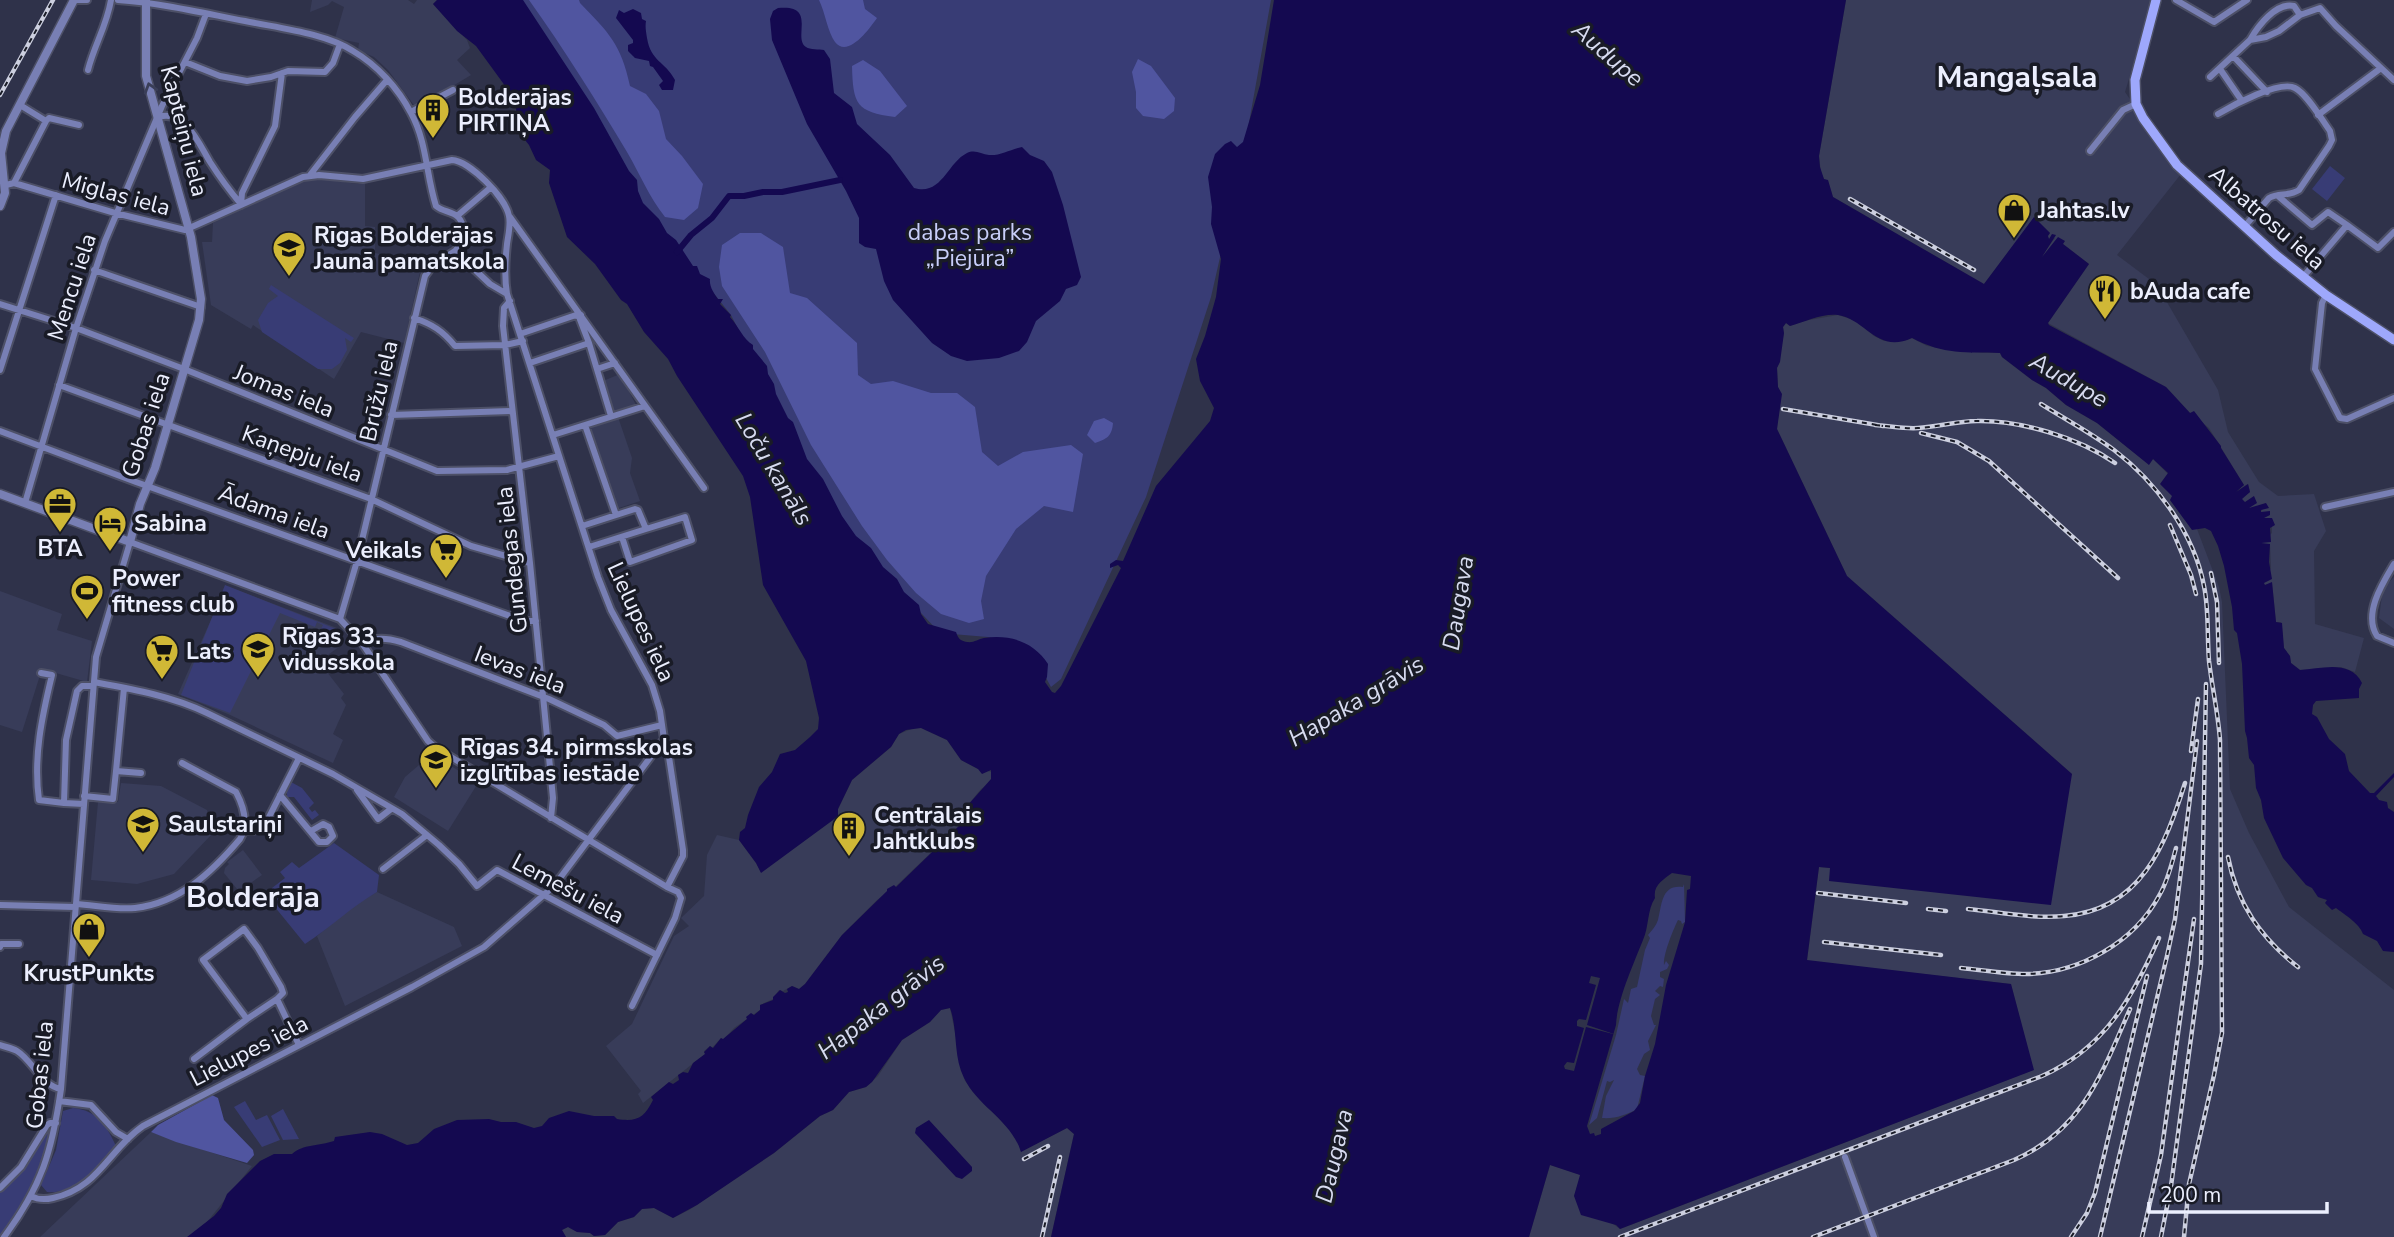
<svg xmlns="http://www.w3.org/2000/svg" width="2394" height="1237" font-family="'Nunito Sans',sans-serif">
	<rect width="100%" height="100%" fill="#2f324a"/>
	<!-- built -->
	<path fill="#383c59" d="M312,0h96l6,4 3,-4h20l-4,4 34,36 3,8 -13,12 14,15 -55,33 -28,-38 -14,-13 -16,-7 1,-7 -24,-5 9,-31 -12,-6 -4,4 -18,7z
		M1846,0h307l-28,92 56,82 -64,81 40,30 61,105 10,42 31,50 19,14 36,-2 12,37 -12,20 1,73 49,14 -9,34 -14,-5 -41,3 -9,-7 -1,-7 -6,-8 -3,-26h-5l-4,-39 -8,2v-2l7,-15 -1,-24h-9l11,-11v-15l-7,1 -4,-7 5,-9 -16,7 -1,-2 5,-12 -9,7 -4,-5 9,-6 -2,-8 -13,8 9,-7 -35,-57 -19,-15 -24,-26 -118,-64 41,-59 -26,-20 -20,14 -2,-2 14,-18 -6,1 -2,-3 3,-3 -16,-15 -50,66 -151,-87 -5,-16 -4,-2 -3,-6 -2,-17z
		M314,178l44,6 7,-2v44l10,1v26l47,10 -18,80 -43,-11 -27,47 -81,-54 -2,4 -40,-24 -9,-63h10l1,-19 89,-43z
		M1838,315l19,6 17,15 10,5h20l8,-3 15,8 56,7h17l2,4 30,23 14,8 20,17 31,18 52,41 4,-5 15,15 5,22 -3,4 22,29h5l22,58 3,15 8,187 19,44 40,74 105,83v247h-865l21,-72 31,10 -7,21 46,33 413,-159 -22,-86 -204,-23 12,-94 11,1v13l242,-107 -225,-198 -70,-147 4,-35 -3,-7 -1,-20 7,-34 -1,-6 3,-4 4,3 13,-5z
		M620,374l17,33 -25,7 -9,-33z
		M618,417l14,41 -2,15 10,28 -24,8 -28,-83z
		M2394,577v52l-15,-11 4,-30z
		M226,586l111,42 -1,6 7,10 -18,13 -5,6 24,31 -3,4 5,7 -13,29 10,6 -10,23 -105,-49 -50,-20z
		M0,591l62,23 -5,16 35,11 -5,41 -45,-13 -20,63 -22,-7z
		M914,728h7l26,12 14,20 17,9 14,3 -1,8 -4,5 -6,4 -14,17 -6,18 -66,63 -18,13 -35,35 -37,49 -6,5 -7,-3 -9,5 -4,-1 -6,9 -13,6v5l-26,18 -11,12 -2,-2 -9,10 -2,-2 -6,5 1,3 -62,49 -5,-9 3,-3 -35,-45 26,-22 42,-88 15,-10 -8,-8 23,-22 3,-41 10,-20 22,5 17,23 5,9 72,-52 19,-40 39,-33 8,-13z
		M432,754l46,29 -30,48 -54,-34 11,-20z
		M121,783l40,3 46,24 5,24 -38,40 -37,10 -46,-4 7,-78h20z
		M243,850l19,25 -20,14h-5l-13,-16 1,-5 4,-4 -2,-2z
		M377,892l77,35 8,19 -117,60 -28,-70 37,-31z
		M950,1008l15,73 52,57 4,13 46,-23 7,6 -23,103h-485l-4,-7 6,-3 9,5 13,1 4,3 11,-1 13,-13 16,-5 8,-8 12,-1 19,10 16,-8 85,-57 46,-37 13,-6 16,-18 17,-5 12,-11 24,-36 28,-18 11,-12z
		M151,1132l101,34 -57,71h-155z"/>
	<!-- green -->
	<path fill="#383c75" d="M520,0h751l-28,156 -32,141 -65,200 -85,182 -10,8 -23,-42 -40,-8 -48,-4 -89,-94 -34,-54 -86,-170 -98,-123z
		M2330,166l15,12 -18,23 -15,-12z
		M271,285l83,53 -3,4 -6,-4 2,12 -7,13 -8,6h-14l-56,-37 -4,-12 10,-17 10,-7 -9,-7z
		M225,585l111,44 -3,5 -12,-5 2,-4 -6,-3 -2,5 -35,-14 -50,100 -49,-18z
		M291,782l11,6 12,15 -5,5 3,4 3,-2 4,5 -7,5 -18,-23h-7v-5z
		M334,843l45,32 -2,17c-26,15 -47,36 -72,52l-35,-43 2,-13 13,-10 -5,-6 12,-10 7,6z
		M1684,884l1,38 -3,2 -1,-3 -3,-1c-4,8 -15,34 -14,45l2,-4 3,4 -2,4 -7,3v5l4,2 -1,8 -3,-1 -5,5 5,4 -5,4 -4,17 3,9h2l-8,16 2,9 -6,4 -7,15 3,6 5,1 -8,33c-11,6 -22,10 -35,9l4,-22 8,-16 -4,2 -3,-1 -10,37 -8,7 27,-90 8,-36 4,4 3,-14 6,-2 8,-37 5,-12 -2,-3c4,-5 8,-9 10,-15 4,-15 3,-36 25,-33z
		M245,1101l11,19 11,-5 13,25 -18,7 -28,-40z
		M73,1108c24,2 34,18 43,38 -14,20 -43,49 -69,46l-6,-7 15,-35 7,-39z
		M283,1109l16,30 -16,1 -12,-24z
		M51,1128c-9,41 -26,75 -51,109v-45l24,-23z"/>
	<!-- forest -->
	<path fill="#5055a0" d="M529,0h50l1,3c29,30 41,41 50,83l16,8 13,17 7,28 16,17 21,28 -5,24 -14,12 -19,-3c-16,-20 -25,-43 -38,-65 -31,-52 -63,-103 -98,-152z
		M819,0h44l2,9 12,9c-7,10 -29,41 -42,24 -7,-9 -10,-30 -16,-42z
		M1138,59l13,7 24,32 -1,13 -10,8 -21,-3 -7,-8v-16l-4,-20z
		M863,60l17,11 27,35 -12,11c-39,-5 -42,-13 -43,-51z
		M740,233h21l22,14 7,46 17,5 50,45 1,32 13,9 22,-3 38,12h26l18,14 7,45 16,14 25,-14 48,-7 12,9 -10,58 -29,-6 -28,23 -30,47 -5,25 3,18 -15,4 -28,-9 -25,-21 -29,-33 -25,-34 -51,-81 -46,-93 -43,-66 -3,-19 3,-22z
		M1104,418l9,5c-1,13 -6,16 -18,20l-8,-8 7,-14z
		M212,1095l6,3 6,22 29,30 1,5 -7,8 -71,-21 -25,-10 7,-7z"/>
	<!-- water -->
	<path fill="#140950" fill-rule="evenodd" d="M437,0h86l71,108 35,63 8,9 1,11 5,12 16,16 8,14 9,7 17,26h4l3,8 10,5c-1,7 4,15 8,20h5l-3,5 11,11 -1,2c9,10 13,22 23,28v4l14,17 1,8 6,10 2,10 12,24 5,4 14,37 16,20 19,37 14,20 15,12 12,19 14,12 7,13 15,13 2,9 7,10 28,8c2,6 4,9 11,10 7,1 11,-3 17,-4 26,-4 50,4 64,26l-1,13 -2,5 7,10 3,1 6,-7 60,-118 -3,-3 -8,3v-4l6,-4 7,1 33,-75 54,-65 4,-13 -14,-27 -4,-22 9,-23 11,-39 5,-38 -10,-35 1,-17 -4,-30 7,-23 10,-10 6,-3 6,6 6,-5 17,-57 14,-85h572l-27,156 1,11 4,12 4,1 5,17 151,87 50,-67 16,16 -2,3 1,3 3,-5 4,1 -14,22 16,-20 7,4 -2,3 26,20 -41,59 1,2 117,62 24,26 4,-2 27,35v2l23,37 -8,7 12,-8 2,8 -8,7 3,3 9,-6 3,7 -8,5 17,-5 3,5 -8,2v2l9,-1v4l-6,3h8l3,7 -5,3 1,14 -10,1 9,1 -1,18 3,17 -8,4 1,2 7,-3 4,40 6,1 2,25 6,8 1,7 9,7c21,-1 50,-11 62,13l-3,6v9l-43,3 -3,4 -1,9 5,3 12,22 16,15 4,17 21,22h4l20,-20v4l-18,19 3,4 8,2 1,6 6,4v140l-11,-1 -6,-10 -14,-7c-3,-10 -19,-20 -27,-26l-4,2 -7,-7 2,-3 -9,-3 -6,-9 -6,-3 -23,-27 -19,-40 -3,-18 -5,-12 -2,-23 -5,-7 -2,-20 -2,-7 -3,-67 -5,-31 -3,-3 -2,-23 -8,-41 -6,-20 -7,-15 -6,-3 -13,2 -22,-30 2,-4 -12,-12 8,-11 -15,-14 -4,6 -52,-42 -31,-18 -20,-17 -14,-8 -30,-23 -2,-4c-34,-1 -56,2 -88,-15 -35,16 -45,-18 -74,-23 -15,-2 -34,7 -48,11l-4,-3 -3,4 1,6 -4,29 -3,6 1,19 4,7 -5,35 70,147 225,198 -21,131 -222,-24 1,-13 -11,-1 -12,93 204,24 23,86 -414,159 -4,-4 -35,-10 -7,-19 6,-21 -30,-10 -21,72h-478l23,-103 -7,-6 -46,24c-10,-32 -43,-45 -57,-74 -11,-22 -6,-48 -14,-70l-9,2 -11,12 -28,18 -30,42 -6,5 -17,5 -16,18 -13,6 -46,37 -77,52 -24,13 -19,-10 -12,1 -8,8 -16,5 -13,13 -11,1 -4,-3 -13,-1 -9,-5 -6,3 4,7h-379l27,-21 7,-8 6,-14 33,-33 14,-7h18c11,-10 27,-8 42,-13l1,-4 35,-5 12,2 25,11 11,-2 16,-14 23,-9 32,-1 12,3h15l18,6 8,-2 7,-8 20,-7 25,5h20l3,3c20,3 27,-1 36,-19l-2,-3 18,-15 4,2 6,-4 -1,-5 5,-3 5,1 5,-10 12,-9 -1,-2 6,-6 3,2 8,-10 2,1 24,-20 -1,-2 5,-4 3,2 6,-5v-5l13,-5v-3l7,-7 5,3 3,-1 -1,-3 5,-3 7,3 6,-5 37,-49 45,-44v-2l7,-4 2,2 64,-62 -1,-3 8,-16 24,-27v-9l-9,4 -4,-5 -17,-9 -14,-20 -26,-12 -15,2 -7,4 -8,13 -39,33 -14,29v7l-5,4 -72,53 -5,-10 -17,-23 1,-8 5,-4 3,-13 11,-28 13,-15 8,-18 15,-4 15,-13 8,-8 1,-11 -13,-57 -43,-76 -13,-88 -7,-21 -66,-100 -9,-17 -24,-27 -17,-28 -6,-4 -26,-36 -28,-27 -18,-54 1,-13 -14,-10 -7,-15 -12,-15 -1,-24 -13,-23 -27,-37 -19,-15 -24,-27zM1672,873l19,3 -1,13 -3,1 -2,32 -19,63 -11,59 -10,32 -5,27 -6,8 -33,18v5l-6,2 -1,-3 -4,1 -3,-8 29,-101c1,-25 18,-62 27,-85 6,-13 4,-30 12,-42 -2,-13 8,-18 17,-25z
		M778,8c40,-4 14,30 28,39 4,3 13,2 18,3l6,9 4,34 18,14 5,17 33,31 24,33c28,8 33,-25 53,-35 8,-4 14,1 22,2 11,1 22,-6 33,-8l8,8 14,6 8,11 11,33 18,72 -4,8 -11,4 -6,12 -24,20 -9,21 -8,9 -20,7 -32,3 -16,-5 -19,-13 -39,-43 -9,-19 -8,-32 -11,-2 -6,-4v-25l-13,-27 -39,-67 -35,-84 -2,-21 3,-8z
		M633,9l8,4 1,6 4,2c-1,6 0,10 1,17 4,24 18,23 28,42l-2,10h-11l-3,-5 4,-4 -10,-14 -3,-1 -1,-5 -14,-3 -7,-7v-6l5,-2v-3l-17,-22 3,-8 5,3z
		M929,1120l43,47v4l-10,8 -6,-2 -41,-44 1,-5z"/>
	<!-- pier -->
	<path fill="#2f324a" d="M1591,976l9,2 -13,47 30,10 -31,-8 -12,44 -9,-2 -1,-3 3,-4 7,1 10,-35 -7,-2v-5l2,-2 7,1 10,-35 -7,-2z"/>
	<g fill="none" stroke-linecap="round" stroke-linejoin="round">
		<!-- canal -->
		<path stroke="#140950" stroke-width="6" d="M677,252l14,-17 21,-17 17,-22h15l19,-4h19l58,-12"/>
		<defs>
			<path id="minor" d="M73,0h14
				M118,0c43,3 85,13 127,21 33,7 80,12 108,30 24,14 45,37 58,62 16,29 15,62 25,93 7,6 16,5 22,11 9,9 5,26 -3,34
				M2176,0l38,22 33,-22
				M2250,40c8,-14 26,-38 44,-34l6,9
				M2233,56l34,36
				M185,62l35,14 27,5 24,-4 17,-6 37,1 8,-9 7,-19
				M2220,69l22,32
				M88,70c6,-24 19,-45 23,-70
				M2210,77l40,-37 16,-3 13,-6 21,-16 20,-7 16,18 58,54
				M20,105l26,16
				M411,112l42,-22
				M2218,114c15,-9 62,-34 77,-26 12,6 27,32 35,43l2,9 -3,6 -30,44c-11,7 -20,2 -30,8l-24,28
				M2318,115l63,-47
				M159,117c26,-8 40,27 51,45 9,14 19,28 30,41
				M2090,151l33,-41 13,-6
				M310,175l45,-58 32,-37
				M14,183l101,30 70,17 118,-53 16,-2 44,4 89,-19c18,1 54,38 57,56 2,9 -1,20 -2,28 -2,18 -3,33 0,50l91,283 13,33 41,75 8,26 4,28 -110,147 -70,61 -72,40 -269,139c-35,24 -44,62 -90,72 -9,2 -15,2 -22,-2
				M6,185l8,-2 32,-62 3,-3 30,7
				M2278,196l34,29 16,-13 19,13
				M241,205l1,-12 33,-67 7,-53
				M457,216l33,-28
				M510,217l194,271
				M94,270l107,37
				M2303,277l44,-52 31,23 16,-16
				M2326,295l-4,8 -7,66 25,49 7,1 47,-21
				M510,301l-6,7 -1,18 27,237 23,235 -2,20
				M0,304l76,24 108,41 253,102 70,-1 52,-14
				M414,318c18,6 29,13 41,28l50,-1 18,-4
				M520,334l56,-19 3,2
				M589,343l22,73
				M530,363l59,-20 -10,-26 2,-2
				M597,369l18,-6
				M0,370l56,-175
				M59,385l312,114 100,47 59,17
				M391,415l121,-4
				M585,425l31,90
				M0,431l136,51 388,139h12
				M553,435l92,-29
				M25,503l51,-175 29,-87 57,-135 35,-68 9,-24
				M2325,507l69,-15
				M582,526l53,-17 3,1 8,19 39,-12 7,23 -62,22 -8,-25
				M589,547l57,-18
				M2394,564c-12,20 -31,50 -17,72l17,7
				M340,619l17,-58 68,-285 8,-11 22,-14 35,33 17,10
				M362,643c14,-6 25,-5 39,-1l148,57 55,26 13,11 45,-11
				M41,673l11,2c-10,41 -19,83 -13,125l25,3
				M94,682c38,7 78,14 113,31l126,61 69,40 37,31 20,19 18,22 20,-16 160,85
				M124,688l-8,83 25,2
				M664,739l5,18 14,93v6l-16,31
				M357,790l21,29 13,-10
				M280,795l39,47h8l6,-6 -4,-9 -6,-3 -12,7
				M84,796l29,3 3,-28
				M84,804l-20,-1 2,-63 11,-49 5,-5h11
				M245,831h8l13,-8 33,-65
				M383,869l44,-34
				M76,904c18,1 40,6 59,4 45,-5 77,-36 105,-69 9,-15 4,-32 -4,-47l-54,-29
				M0,905l75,2
				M0,947l1,-3h18
				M247,1019l-44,-59 41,-31 14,19 23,39 2,6 -6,6
				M0,1045c5,2 12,3 17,6 15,9 25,35 44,38
				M194,1059l53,-40 30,-20 22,46
				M59,1101l32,4 25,27 12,7
				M1845,1157l29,80
				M0,1188l21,-21 26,-42 3,-2h6
				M4,1237c38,-51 48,-86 57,-148l35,-432 34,-115 210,77 22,24 66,98 8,7 231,139 11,5 3,6 -6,20 -43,88"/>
			<path id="tertiary" d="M0,206l5,-13 -4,-40 5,-22 68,-131
				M0,494l130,48 10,-38 15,-36 44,-148 2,-21 -10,-62 -45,-161v-76"/>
			<path id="secondary" d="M2156,0l-21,80 1,24 7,14 34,47 99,90 50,40 68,45"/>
		</defs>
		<!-- minor casing -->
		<use href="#minor" stroke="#4d5067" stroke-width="10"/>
		<!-- tertiary casing -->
		<use href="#tertiary" stroke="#4d5067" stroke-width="11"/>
		<!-- secondary casing -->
		<use href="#secondary" stroke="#4d5067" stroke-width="12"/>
		<!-- minor -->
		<use href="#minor" stroke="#787fb4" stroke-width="6"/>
		<!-- tertiary -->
		<use href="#tertiary" stroke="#787fb4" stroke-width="8"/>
		<!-- secondary -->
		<use href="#secondary" stroke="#9ea8fc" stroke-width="9"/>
		<defs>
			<path id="rail" d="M0,95l53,-95
				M1850,199l124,71
				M2041,404c24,15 50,29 73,46 42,32 80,83 90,136 5,24 3,50 5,75 3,26 9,52 11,79l2,293 -8,42 -25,109 -5,53
				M1783,409l100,17
				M1875,425c15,1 29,4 43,3 20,-1 39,-7 59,-7 44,-1 102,17 138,42
				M1921,433l36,9 32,19 129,117
				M2170,525l21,50 5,19
				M2211,573l6,29 2,61
				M2191,751l7,-52
				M2228,857c9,47 33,81 70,110
				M1818,893l88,10
				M1928,909l18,2
				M1968,909c31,3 65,10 96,7 77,-6 101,-70 121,-133
				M1824,942l117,13
				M1961,968c22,2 44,6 65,6 54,-1 109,-32 134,-80 8,-14 12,-31 16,-46
				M1024,1159l24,-13
				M1042,1237l18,-80
				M1620,1237l422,-161c63,-28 90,-78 117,-138
				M1813,1237l201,-77c69,-30 88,-87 116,-151
				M2071,1237l16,-24 8,-20 52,-217
				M2100,1237l67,-281 8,-37 22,-178
				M2142,1237l19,-82 33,-236
				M2161,1237l10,-51 30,-222 5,-280"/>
		</defs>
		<!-- rail casing -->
		<use href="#rail" stroke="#cccfdf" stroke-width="4.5"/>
		<!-- rail -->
		<use href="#rail" stroke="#191b26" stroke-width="2" stroke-dasharray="5" stroke-linecap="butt"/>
	</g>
	<!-- one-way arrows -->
	<defs><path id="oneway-chevron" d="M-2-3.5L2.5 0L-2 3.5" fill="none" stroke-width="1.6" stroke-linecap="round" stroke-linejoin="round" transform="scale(1.75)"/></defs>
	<use stroke="#3a3e58" href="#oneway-chevron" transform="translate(150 88) rotate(-107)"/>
	<!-- icons -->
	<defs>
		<symbol id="building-pin" viewBox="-11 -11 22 30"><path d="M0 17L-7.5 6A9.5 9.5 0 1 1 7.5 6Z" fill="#d0b836" stroke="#191b26"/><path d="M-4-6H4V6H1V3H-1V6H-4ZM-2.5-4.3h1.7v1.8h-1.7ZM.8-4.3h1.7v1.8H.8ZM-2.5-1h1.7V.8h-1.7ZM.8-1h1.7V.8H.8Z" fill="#111"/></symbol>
		<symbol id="shop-pin" viewBox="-11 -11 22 30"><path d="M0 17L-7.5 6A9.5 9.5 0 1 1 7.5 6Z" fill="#d0b836" stroke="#191b26"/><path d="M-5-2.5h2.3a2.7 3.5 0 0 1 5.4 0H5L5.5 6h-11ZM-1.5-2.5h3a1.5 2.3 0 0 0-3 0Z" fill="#111"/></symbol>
		<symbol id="school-pin" viewBox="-11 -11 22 30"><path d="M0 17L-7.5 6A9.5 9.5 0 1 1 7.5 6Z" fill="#d0b836" stroke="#191b26"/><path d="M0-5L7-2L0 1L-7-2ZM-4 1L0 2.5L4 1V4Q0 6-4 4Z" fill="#111"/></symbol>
		<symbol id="restaurant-pin" viewBox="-11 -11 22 30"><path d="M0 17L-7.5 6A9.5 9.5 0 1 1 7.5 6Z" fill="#d0b836" stroke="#191b26"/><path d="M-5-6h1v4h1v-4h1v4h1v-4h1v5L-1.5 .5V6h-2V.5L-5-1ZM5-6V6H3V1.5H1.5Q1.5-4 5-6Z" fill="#111"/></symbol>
		<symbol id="office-pin" viewBox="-11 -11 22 30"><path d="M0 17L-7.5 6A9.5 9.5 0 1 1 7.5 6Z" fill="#d0b836" stroke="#191b26"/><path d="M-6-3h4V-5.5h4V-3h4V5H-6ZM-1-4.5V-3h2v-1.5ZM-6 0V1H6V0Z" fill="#111"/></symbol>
		<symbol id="hotel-pin" viewBox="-11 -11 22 30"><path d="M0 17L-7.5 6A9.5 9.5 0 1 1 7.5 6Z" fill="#d0b836" stroke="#191b26"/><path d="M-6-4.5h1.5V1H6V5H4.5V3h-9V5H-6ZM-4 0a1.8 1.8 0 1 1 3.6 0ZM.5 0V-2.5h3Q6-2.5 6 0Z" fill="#111"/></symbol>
		<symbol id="supermarket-pin" viewBox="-11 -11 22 30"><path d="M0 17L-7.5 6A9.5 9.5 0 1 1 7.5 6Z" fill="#d0b836" stroke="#191b26"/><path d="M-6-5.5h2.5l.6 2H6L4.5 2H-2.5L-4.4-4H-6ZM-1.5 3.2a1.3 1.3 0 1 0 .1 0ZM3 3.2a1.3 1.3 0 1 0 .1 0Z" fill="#111"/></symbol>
		<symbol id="stadium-pin" viewBox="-11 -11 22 30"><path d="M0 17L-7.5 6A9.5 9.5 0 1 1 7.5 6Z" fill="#d0b836" stroke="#191b26"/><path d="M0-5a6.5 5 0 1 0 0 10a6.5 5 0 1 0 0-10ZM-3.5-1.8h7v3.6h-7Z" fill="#111"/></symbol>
	</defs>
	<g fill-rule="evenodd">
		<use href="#building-pin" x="414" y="91" width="38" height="52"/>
		<use href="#shop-pin" x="1995" y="191" width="38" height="52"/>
		<use href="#school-pin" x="270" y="229" width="38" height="52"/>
		<use href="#restaurant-pin" x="2086" y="272" width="38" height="52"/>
		<use href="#office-pin" x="41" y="485" width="38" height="52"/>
		<use href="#hotel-pin" x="91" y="504" width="38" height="52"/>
		<use href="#supermarket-pin" x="427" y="531" width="38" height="52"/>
		<use href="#stadium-pin" x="68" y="572" width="38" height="52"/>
		<use href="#school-pin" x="239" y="630" width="38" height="52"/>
		<use href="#supermarket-pin" x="143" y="632" width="38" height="52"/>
		<use href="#school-pin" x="417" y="741" width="38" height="52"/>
		<use href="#school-pin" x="124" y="805" width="38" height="52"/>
		<use href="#building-pin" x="830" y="809" width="38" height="52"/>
		<use href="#shop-pin" x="70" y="910" width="38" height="52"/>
	</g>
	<g text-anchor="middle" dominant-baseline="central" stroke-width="7" stroke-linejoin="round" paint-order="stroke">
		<!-- poi labels -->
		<g font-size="23" font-weight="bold" fill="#eceffe" stroke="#191b26" text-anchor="start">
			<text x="458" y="97">Bolderājas<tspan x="458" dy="26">PIRTIŅA</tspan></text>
			<text x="2038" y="210">Jahtas.lv</text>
			<text x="314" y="235">Rīgas Bolderājas<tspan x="314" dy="26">Jaunā pamatskola</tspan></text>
			<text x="2130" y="291">bAuda cafe</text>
			<text x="134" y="523">Sabina</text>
			<text x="60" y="548" text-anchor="middle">BTA</text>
			<text x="422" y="550" text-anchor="end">Veikals</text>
			<text x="112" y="578">Power<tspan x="112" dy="26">fitness club</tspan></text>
			<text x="282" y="636">Rīgas 33.<tspan x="282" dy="26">vidusskola</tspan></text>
			<text x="186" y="651">Lats</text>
			<text x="460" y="747">Rīgas 34. pirmsskolas<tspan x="460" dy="26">izglītības iestāde</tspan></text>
			<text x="874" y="815">Centrālais<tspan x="874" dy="26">Jahtklubs</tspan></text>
			<text x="168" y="824">Saulstariņi</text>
			<text x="89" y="973" text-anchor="middle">KrustPunkts</text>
		</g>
		<!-- street labels -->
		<g font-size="23" fill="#eceffe" stroke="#191b26">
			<text transform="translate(184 131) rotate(76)">Kapteiņu iela</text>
			<text transform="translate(116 194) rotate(15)">Miglas iela</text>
			<text transform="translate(2267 218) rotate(41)">Albatrosu iela</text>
			<text transform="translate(72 287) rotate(-72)">Mencu iela</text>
			<text transform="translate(284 391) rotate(22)">Jomas iela</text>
			<text transform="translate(379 391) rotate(-77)">Brūžu iela</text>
			<text transform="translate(146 425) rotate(-72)">Gobas iela</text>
			<text transform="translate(302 454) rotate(20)">Kaņepju iela</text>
			<text transform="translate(274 512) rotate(20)">Ādama iela</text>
			<text transform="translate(512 560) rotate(-96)">Gundegas iela</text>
			<text transform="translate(641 622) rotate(65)">Lielupes iela</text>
			<text transform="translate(520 670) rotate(21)">Ievas iela</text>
			<text transform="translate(568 889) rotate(28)">Lemešu iela</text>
			<text transform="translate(249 1051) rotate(-27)">Lielupes iela</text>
			<text transform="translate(40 1075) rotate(-84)">Gobas iela</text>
		</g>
		<!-- park labels -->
		<g font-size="23" fill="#c8cef9" stroke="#191b26">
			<text x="970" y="232">dabas parks<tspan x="970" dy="26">„Piejūra”</tspan></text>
		</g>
		<!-- water labels -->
		<g font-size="24" font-style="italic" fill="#d7dbf0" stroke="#191b26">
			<text transform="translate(1608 54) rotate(41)">Audupe</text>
			<text transform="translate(2069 380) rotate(30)">Audupe</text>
			<text transform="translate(774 469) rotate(59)">Loču kanāls</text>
			<text transform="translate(1458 603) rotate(-81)">Daugava</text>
			<text transform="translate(1356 701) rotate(-31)">Hapaka grāvis</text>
			<text transform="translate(881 1007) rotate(-38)">Hapaka grāvis</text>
			<text transform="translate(1334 1156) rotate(-77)">Daugava</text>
		</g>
		<!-- district labels -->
		<g font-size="30" font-weight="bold" fill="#eceffe" stroke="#191b26">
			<text x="2017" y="77">Mangaļsala</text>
			<text x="253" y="897">Bolderāja</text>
		</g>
	</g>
	<!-- scale -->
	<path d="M2149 1202v10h178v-10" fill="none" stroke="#eceffe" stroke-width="3.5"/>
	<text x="2160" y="1202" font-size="21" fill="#eceffe" stroke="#191b26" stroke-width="5" paint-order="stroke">200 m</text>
</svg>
